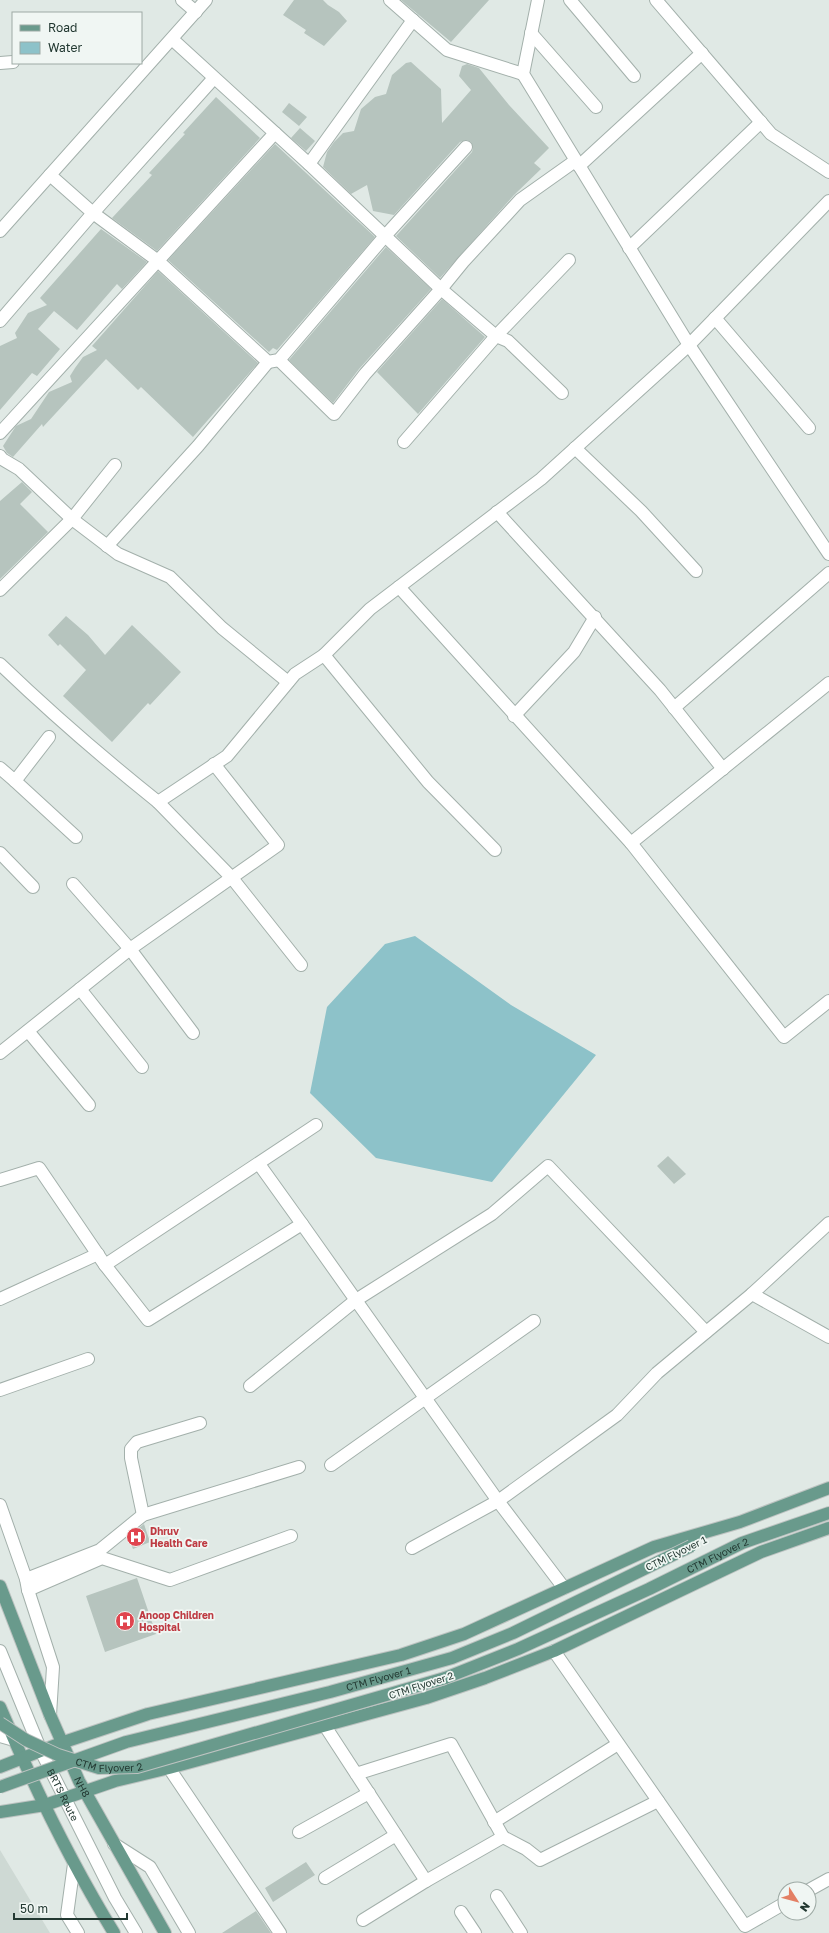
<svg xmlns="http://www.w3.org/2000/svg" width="829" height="1933" font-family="'Golos Text',sans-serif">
	<rect width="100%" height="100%" fill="#e0e9e5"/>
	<!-- built -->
	<path fill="#ced9d4" d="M0,1850l50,83h-50z"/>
	<!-- water -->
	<path fill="#8dc2c9" d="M415,936l96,69 85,50 -104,127 -116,-24 -66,-65 17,-86 58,-63z"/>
	<!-- building -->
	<path fill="#b6c4be" d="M294,0h29l5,5 11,7 8,9 -23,25 -20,-13 2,-3 -23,-15z
		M401,0h88l-38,42z
		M411,62l30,27 1,34 29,-33 -12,-14 3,-10 5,-2 12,4 30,37 40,43 -15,15 7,6 -27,26 -74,83 -44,-42 76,-84 1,-4 -2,-6 -4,-2 -7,2 -66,73 -21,-4 -6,-26 -16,9 -28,-27 4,-15 7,-10 9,-9 11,-2 7,-22 14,-12 11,-3 6,-19 14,-12z
		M216,97l44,41 -103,113 -45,-33 40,-43 -3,-2 36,-39 -2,-1z
		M289,103l18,14 -8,9 -17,-14z
		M300,128l15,13 -9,10 -15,-13z
		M275,144l100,93 -98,113 -4,-2 -4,4 -101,-92z
		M101,229l46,33 -25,27 -5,-5 -40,46 -23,-19 -16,18 22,20 -23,27 -5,-3 -32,37v-64l17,-8 -2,-5 13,-20 19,-8 -7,-7z
		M386,247l45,42 -72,80 -26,34 -44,-43z
		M158,271l100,92 -65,74 -52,-50 -3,3 -32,-31 -63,68 -1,-3 -29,33 -6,-4 -4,-7 13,-20 15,-7 18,-27 23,-10 -2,-6 5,-8 8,-11 14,-7 -5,-4z
		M442,299l43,38 -67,77 -41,-42z
		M22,482l10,10 -12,12 28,28 -48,47v-78z
		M66,616l22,19 17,20 27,-30 49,47 -31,33 -2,-2 -36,39 -49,-46 23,-26 -26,-26 -2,2 -10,-11z
		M668,1156l18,18 -12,10 -17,-18z
		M144,1524l6,18 -17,7 -5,-12z
		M137,1578l19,56 -51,18 -19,-56z
		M306,1862l9,13 -42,27 -8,-14z
		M256,1911l15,22h-49z"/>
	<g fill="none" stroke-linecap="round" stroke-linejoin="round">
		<defs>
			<g id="minor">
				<path d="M182,0l14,12"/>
				<path d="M390,0l57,50 76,24"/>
				<path d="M538,0l-15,74 166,271 140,209"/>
				<path d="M570,0l64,76"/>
				<path d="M656,0l115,134 58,38"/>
				<path d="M531,33l65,74"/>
				<path d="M172,39l137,125 132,125 55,47 12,5 54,52"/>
				<path d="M0,63l13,-1"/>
				<path d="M309,164l104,-144"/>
				<path d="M579,166l123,-113"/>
				<path d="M50,175l43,38 65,48 110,101 11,-2 106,-124 81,-89"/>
				<path d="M0,231l206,-231"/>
				<path d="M629,248l132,-126"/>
				<path d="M715,318l94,110"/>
				<path d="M0,321l93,-108 121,-135"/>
				<path d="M279,360l55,54 31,-40 76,-85 22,-27 57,-62 55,-39"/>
				<path d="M0,433l275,-300"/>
				<path d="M404,442l92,-106 73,-76"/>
				<path d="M575,448l66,63 55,60"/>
				<path d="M0,456l2,3 17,10 53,50 46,35 52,23 52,51 66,54"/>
				<path d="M497,512l163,178 63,79"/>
				<path d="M107,546l91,-100 70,-84"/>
				<path d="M399,587l232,256 198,-160"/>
				<path d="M0,590l72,-71 43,-54"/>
				<path d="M324,655l104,127 67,68"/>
				<path d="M0,664c51,49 103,94 158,138l69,-46 68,-82 29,-19 46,-46 171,-130 148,-134 140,-144"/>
				<path d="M674,708l155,-135"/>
				<path d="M514,716l60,-64 21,-35"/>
				<path d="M0,768l15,13 34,-44"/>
				<path d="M15,781l61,56"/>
				<path d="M158,802l74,76 69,87"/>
				<path d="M631,843l153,194 45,-36"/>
				<path d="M0,853l33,34"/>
				<path d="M73,884l57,65 63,84"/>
				<path d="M80,989l62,78"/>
				<path d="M28,1031l61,74"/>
				<path d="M0,1053l130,-104 148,-104 -64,-81"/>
				<path d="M259,1164l43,60"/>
				<path d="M0,1180l39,-12 66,97 211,-140"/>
				<path d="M105,1265l43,55 154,-96 196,277 66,87"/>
				<path d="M752,1294l77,-71"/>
				<path d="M0,1299l98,-45"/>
				<path d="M250,1386l106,-86 136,-86 56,-48 158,166"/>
				<path d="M0,1390l88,-31"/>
				<path d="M331,1465l203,-144"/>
				<path d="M0,1505l26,74 2,11 25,77 -3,48"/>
				<path d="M143,1515l-12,-57v-9l6,-7 63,-19"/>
				<path d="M412,1548l86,-47 119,-86 40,-42 95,-79 77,43"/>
				<path d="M26,1579l74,-29 43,-35 156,-48"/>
				<path d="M28,1590l74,-32 68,22 121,-44"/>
				<path id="s1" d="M0,1651l41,100 74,147 21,35"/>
				<path d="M554,1651l191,275 40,-23"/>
				<path d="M325,1726l101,155 77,-44 -52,-93 -95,30"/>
				<path d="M0,1736l14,4"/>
				<path d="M169,1768l111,165"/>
				<path d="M494,1822l124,-78"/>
				<path d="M299,1832l70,-39"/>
				<path d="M503,1837l23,12 14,11 118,-59"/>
				<path d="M114,1844l36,23 39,66"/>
				<path d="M74,1864l-7,51 11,18"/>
				<path d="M325,1878l71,-43"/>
				<path d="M809,1890l20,-11"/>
				<path d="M497,1896l24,37"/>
				<path d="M461,1912l14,21"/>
				<path d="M363,1920l63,-39"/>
			</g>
			<g id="major">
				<path id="s2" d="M0,1586l50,129 29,66 86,152"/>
				<path id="s3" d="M445,1678l73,-29 131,-60 93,-46 87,-30"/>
				<path d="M0,1707c33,78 70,154 114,226"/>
				<path d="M0,1767l61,-24 87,-29 253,-59 63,-21 190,-87 86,-25 89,-34"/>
				<path d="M0,1812l45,-7 70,-24 54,-13 257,-70 59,-20 69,-27 207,-99 68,-24"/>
			</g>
		</defs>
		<!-- minor casing -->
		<use href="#minor" stroke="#a3b0ab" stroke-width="14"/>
		<!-- major casing -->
		<use href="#major" stroke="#bdc3c1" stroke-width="14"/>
		<!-- minor -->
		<use href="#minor" stroke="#fff" stroke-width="12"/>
		<!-- major -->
		<use href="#major" stroke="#699a8c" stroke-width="12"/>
		<defs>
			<g id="major-bridge">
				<path id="s4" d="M0,1723l26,17 32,15 41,13 38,-1 308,-89"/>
				<path id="s5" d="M0,1787l126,-45 204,-50 122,-34 61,-25 178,-87"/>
			</g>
		</defs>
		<!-- major-bridge casing -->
		<use href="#major-bridge" stroke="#bdc3c1" stroke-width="14" stroke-linecap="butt"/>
		<!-- major-bridge -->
		<use href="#major-bridge" stroke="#699a8c" stroke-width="12"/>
	</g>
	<!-- icons -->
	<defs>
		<symbol id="hospital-disc" viewBox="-11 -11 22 22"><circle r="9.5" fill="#e0444e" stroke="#f0f6f3"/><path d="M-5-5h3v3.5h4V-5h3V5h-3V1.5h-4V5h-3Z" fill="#fff"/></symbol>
	</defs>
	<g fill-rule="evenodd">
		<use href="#hospital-disc" x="125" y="1526" width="22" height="22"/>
		<use href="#hospital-disc" x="114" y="1610" width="22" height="22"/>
	</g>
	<g text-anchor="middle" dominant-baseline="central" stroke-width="3.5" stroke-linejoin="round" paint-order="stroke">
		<!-- health labels -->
		<g font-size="10" font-weight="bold" fill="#be3a42" stroke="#f0f6f3" text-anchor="start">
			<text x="150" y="1531">Dhruv<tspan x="150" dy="12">Health Care</tspan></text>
			<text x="139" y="1615">Anoop Children<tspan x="139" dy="12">Hospital</tspan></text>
		</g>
		<!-- street labels -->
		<g font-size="10" fill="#223831" stroke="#f0f6f3">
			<text transform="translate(676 1553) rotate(-26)">CTM Flyover 1</text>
			<text stroke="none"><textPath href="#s3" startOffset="299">CTM Flyover 2</textPath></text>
			<text stroke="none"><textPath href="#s5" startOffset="394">CTM Flyover 1</textPath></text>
			<text transform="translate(421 1685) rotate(-18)">CTM Flyover 2</text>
			<text stroke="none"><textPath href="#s4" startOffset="119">CTM Flyover 2</textPath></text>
			<text stroke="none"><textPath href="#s2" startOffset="217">NH8</textPath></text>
			<text stroke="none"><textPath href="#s1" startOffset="157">BRTS Route</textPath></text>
		</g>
	</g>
	<!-- legend -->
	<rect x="12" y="12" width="130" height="52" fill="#f0f6f3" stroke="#9eaaa5"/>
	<rect x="20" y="25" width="20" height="6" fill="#699a8c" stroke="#9eaaa5"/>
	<text x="48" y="32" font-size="12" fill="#223831">Road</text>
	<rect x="20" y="42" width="20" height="12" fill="#8dc2c9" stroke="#9eaaa5"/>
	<text x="48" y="52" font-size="12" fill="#223831">Water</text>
	<!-- north arrow -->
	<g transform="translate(797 1901) rotate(126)"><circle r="19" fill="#f0f6f3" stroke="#9eaaa5"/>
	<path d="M0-3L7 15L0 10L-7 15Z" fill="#e37f64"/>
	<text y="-6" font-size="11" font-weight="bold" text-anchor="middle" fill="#223831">N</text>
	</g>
	<!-- scale -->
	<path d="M14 1913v6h113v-6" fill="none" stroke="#223831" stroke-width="2"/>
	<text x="20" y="1913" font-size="12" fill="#223831" stroke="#f0f6f3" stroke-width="3" paint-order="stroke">50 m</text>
</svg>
